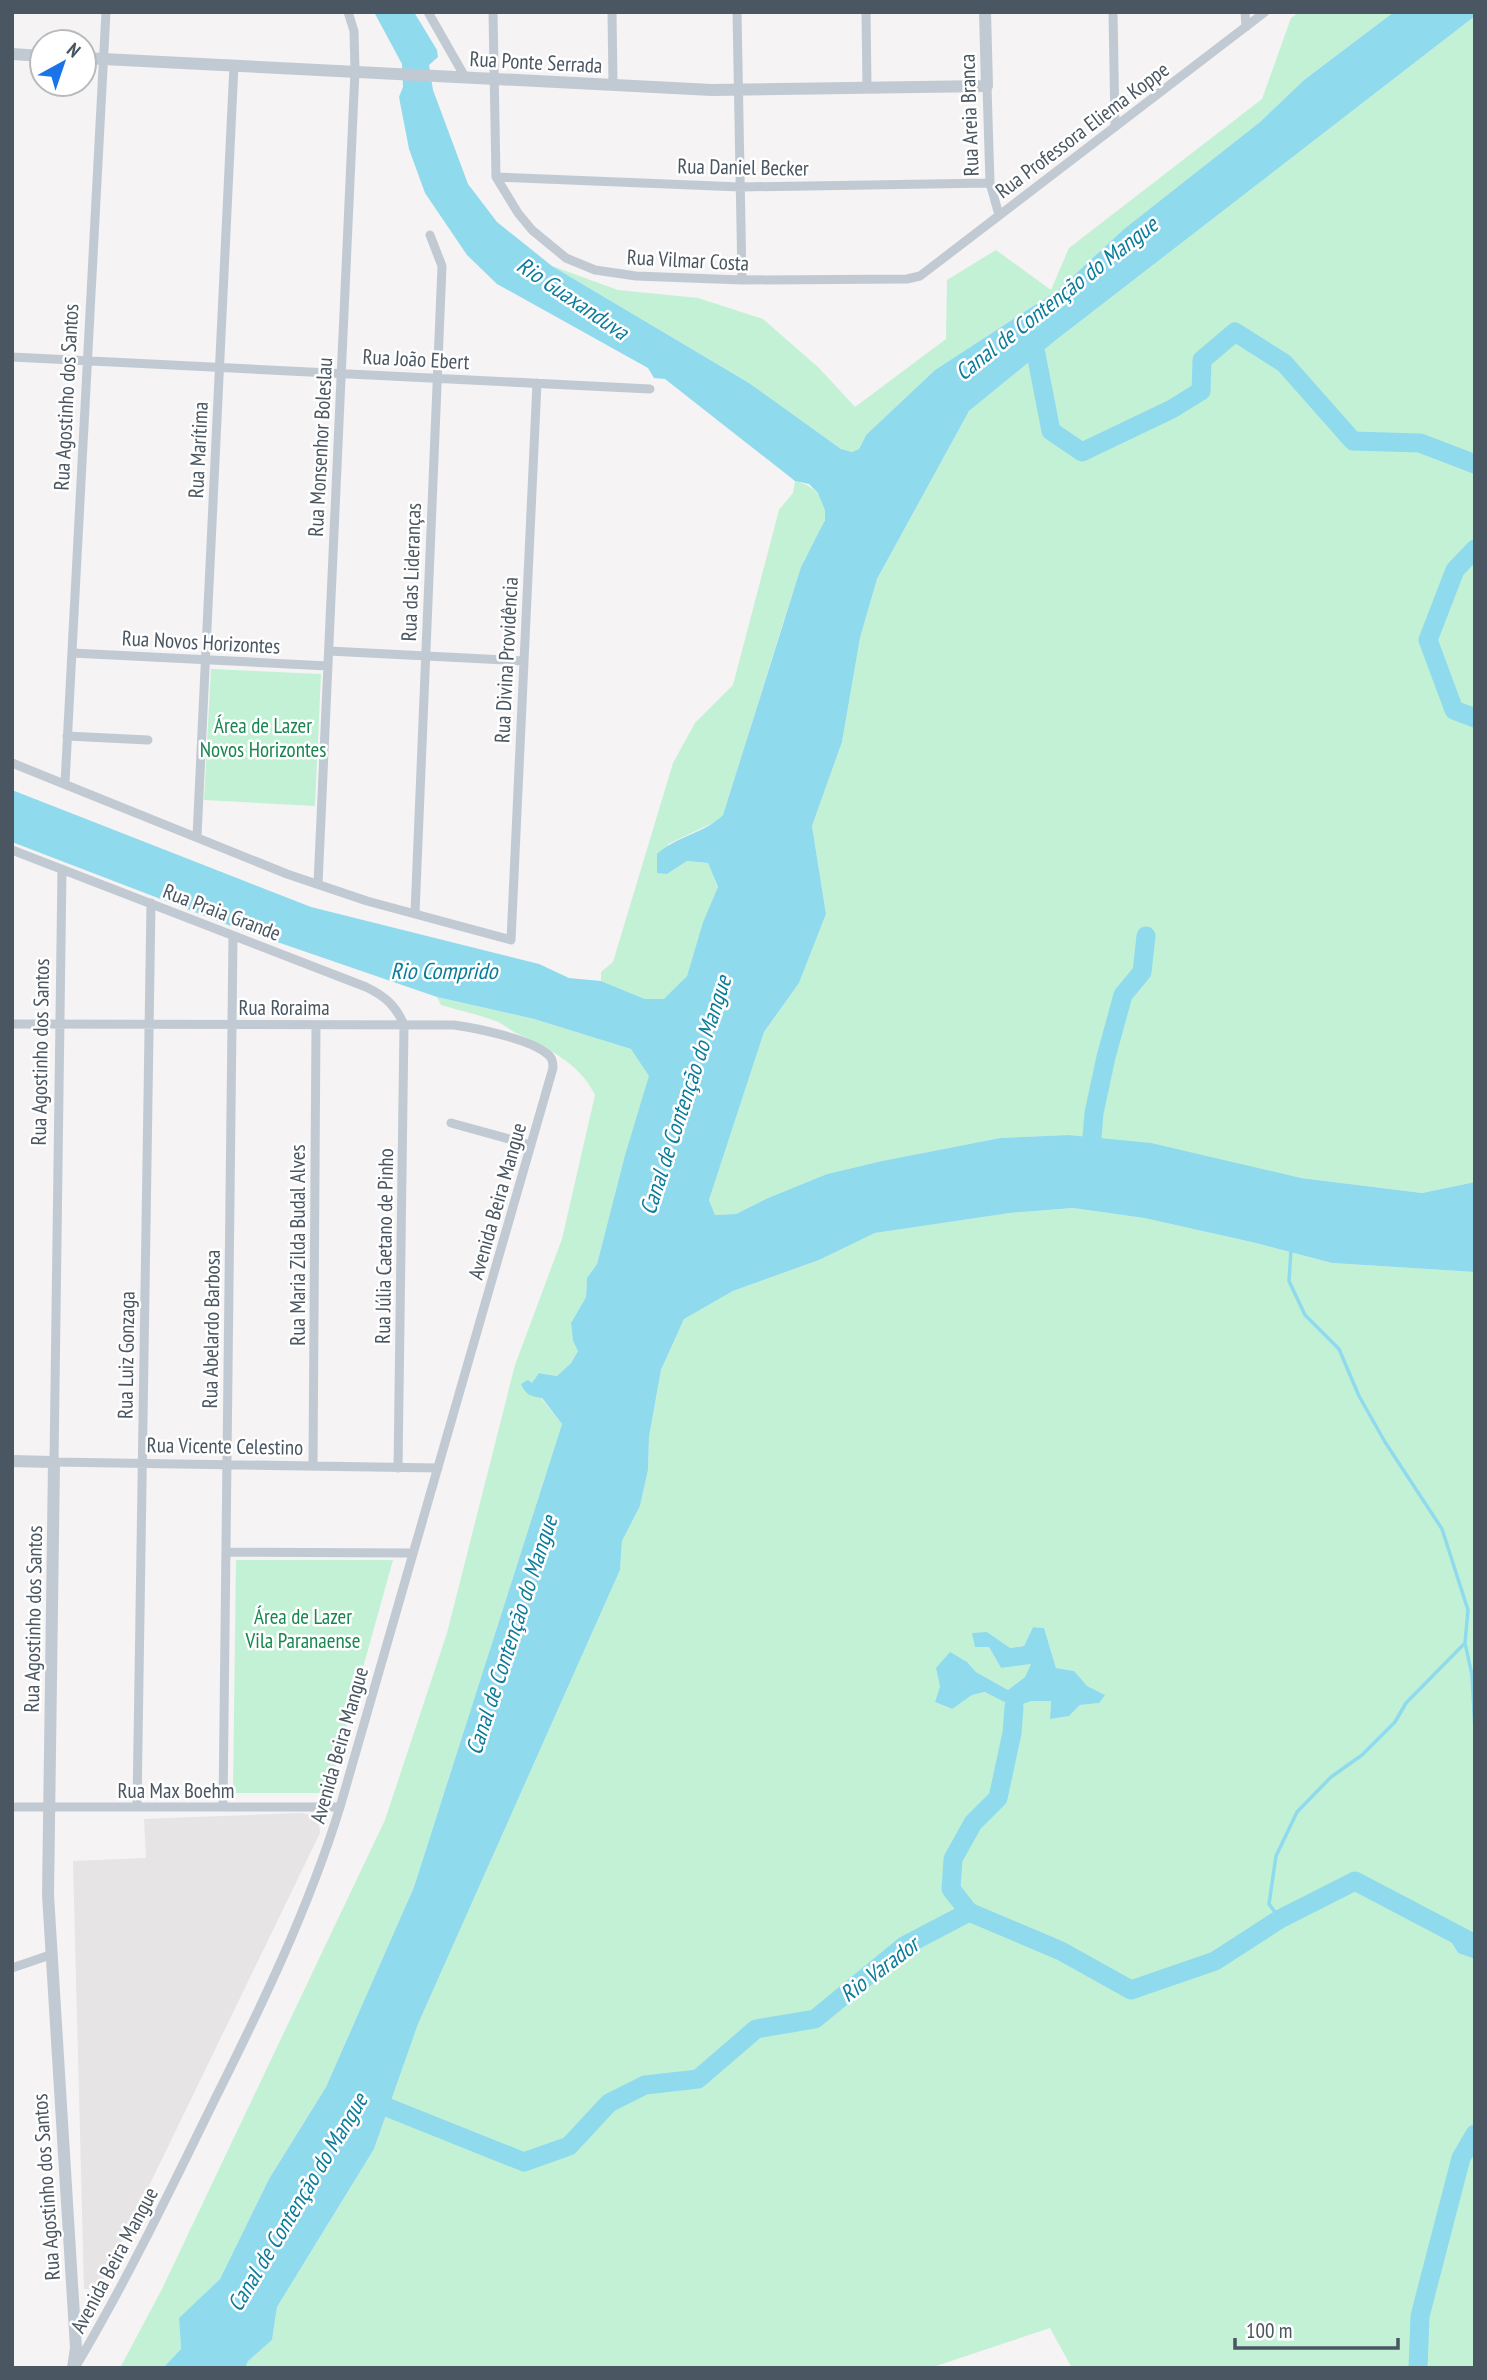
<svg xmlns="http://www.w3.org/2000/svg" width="1487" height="2380" font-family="'PT Sans Narrow',sans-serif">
	<rect width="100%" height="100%" fill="#f5f3f3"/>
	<!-- education -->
	<path fill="#e6e4e5" d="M301,1813l10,2 8,7 1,11 -221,456h-15l-11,-428 73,-3 -2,-39z"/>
	<!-- green -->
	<path fill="#c3f1d5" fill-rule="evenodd" d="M1299,12h95l-90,68 -44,42 -136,107 -66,61 -123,80 -69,65 -7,14 -7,3 -11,-3 -92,-66 -197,-117 66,24 80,8 65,21 56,49 36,39 91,-68 1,-59 49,-30 55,40 18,-42 193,-149 29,-81z
		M1475,16v1166l-53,11 -121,-15 -233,-43 -68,3 -118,23 -55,13 -59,24 -32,16 -21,1 -6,-15 55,-168 35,-49 27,-69 -14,-88 30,-84 18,-104 17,-59 92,-168 87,-71z
		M795,481c18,4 33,17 30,37 -3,14 -20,37 -25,53 -27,81 -51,163 -77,244l-6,6 -49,23 -1,30 20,-13 21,2 10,25 -15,34 -16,54 -22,23h-20l-44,-18v-9l12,-10 60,-199 22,-40 38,-38 46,-175 14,-17z
		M211,669l110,5 -6,132 -111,-6z
		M437,997l97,22 97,30 19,27 -25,79 -28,109 -10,14 -1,19 -15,26 2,18 5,10 -7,12 -14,13 -17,-3 1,25 21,26 -148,463 -88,200 -57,92 -49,100 -41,39 2,31 -18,19h-43l42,-79 223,-469 62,-187 68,-268 47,-126 33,-144c-15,-32 -48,-47 -79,-62 -8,-4 -15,-11 -23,-13 -17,-6 -35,-10 -52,-15z
		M1073,1208l71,10 112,25 76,20 143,9v666l-31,-9 14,24 17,6v409h-403l-22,-40 -120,40h-685l2,-7 25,-21 5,-33 97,-158 44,-125 202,-454 2,-29 18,-35 8,-36 1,-33 12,-67 23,-51 49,-28 86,-31 56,-27 135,-20zM1033,1627l11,1 12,40 18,3 25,32 -19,2 -11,11 -19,2 1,-17h-19l-18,6 -28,-15 -14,3 -21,14 -16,-7 5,-16 27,-24 9,10 32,18 17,-13 6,-13 -30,4 -12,-21 -2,-15 22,16 15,-2z
		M236,1560h157l-65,233h-95z"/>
	<!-- water -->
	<path fill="#90daee" d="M374,12h40l23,38 1,7 -9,8 4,25 35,94 29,38 55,44 197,117 92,66 11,3 7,-3 7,-14 69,-65 123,-80 66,-61 136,-107 44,-42 90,-68h81v4l-419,324 -87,71 -92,168 -17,59 -18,104 -30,84 14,88 -27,69 -35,49 -55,168 6,15 21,-1 32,-16 59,-24 55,-13 118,-23 68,-3 83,8 150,35 121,15 53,-11v90l-143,-9 -76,-20 -112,-25 -71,-10 -63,5 -135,20 -56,27 -86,31 -49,28 -23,51 -12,67 -1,33 -8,36 -18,35 -2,29 -202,454 -44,125 -97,158 -5,33 -24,21 -3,7h-82l18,-19 -2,-31 41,-39 49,-100 57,-92 88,-200 148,-463 -20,-26c-12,-2 -16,-3 -21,-14l7,-4 4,3 7,-10 18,3 14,-13 7,-12 -5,-10 -2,-18 15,-26 1,-19 10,-14 28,-109 24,-79 -18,-27 -97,-30 -97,-22 -206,-71 -219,-84v-52l299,117 228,57 30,14 32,3 44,18h19l23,-23 16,-54 15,-35 -10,-24 -21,-2 -20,13 -10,-1v-19c20,-18 48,-21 66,-39l78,-248 24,-47v-10l-7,-17 -9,-9 -14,-3 -130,-102 -11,-1 -6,-10 -151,-84 -30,-29 -42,-62 -16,-44 -10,-52 4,-10 -1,-23z
		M1033,1627l11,1 12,40 18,3 13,15 18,9 -6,8 -19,2 -11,11 -19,3 1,-18h-19l-18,6 -29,-15 -13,3 -20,14 -17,-7 5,-16 -4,-18 14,-16 17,10 9,10 32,18 17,-13 6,-13 -30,4 -12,-21h-14l-3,-14 15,-1 23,16 14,-2z
		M1443,1928l32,10v21l-17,-6z"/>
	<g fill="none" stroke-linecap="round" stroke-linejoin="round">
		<!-- stream -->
		<path stroke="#90daee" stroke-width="3.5" d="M1291,1250l-2,31 16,34 34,34 20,47 26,46 57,87 26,81 -3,33
			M1280,1919l-11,-15 7,-48 21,-44 34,-35 31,-22 33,-33 11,-19 59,-60 7,32 3,56"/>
		<!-- river -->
		<path stroke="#90daee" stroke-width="19" d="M1027,334l9,20 15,77 31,21 90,-43 29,-18 1,-31 33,-28 49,31 69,78 67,2 55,21
			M1475,549l-20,21 -27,70 26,70 21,8
			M1090,1162l4,-49 12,-56 17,-62 19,-23 4,-36
			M969,1912l-18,-23 2,-30 20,-36 25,-25 14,-65 2,-26
			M364,2098l160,64 45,-16 40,-43 36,-18 53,-6 58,-50 59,-10 89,-73 65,-34 92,39 70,39 84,-29 65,-42 75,-38 120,63
			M1418,2368l2,-52 41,-158 14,-24"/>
		<!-- minor -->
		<path stroke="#c1cad2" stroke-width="9" d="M428,12l37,65
			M493,12l3,165 22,36 14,17 34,28 29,12 41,6 106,4 165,-1 13,-3 345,-264
			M612,12l1,73
			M737,12l5,268
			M866,12l1,76
			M1113,12l2,115
			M1245,12l1,15
			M987,86l3,97 9,32
			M496,177l244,10 250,-4
			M12,357l638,32
			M329,651l195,10
			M72,653l256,13
			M67,736l81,4
			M12,763l275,111 80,27 144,39 26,-557
			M65,783l41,-771
			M197,836l37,-771
			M12,850l354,137c19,9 30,19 38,38l-6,443
			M62,869l-8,593 384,6
			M318,884l37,-813 -1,-40 -6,-19
			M415,913l27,-647 -12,-31
			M12,1024l442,1c22,3 75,14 92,28 6,4 7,8 7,15l-213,739c-32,103 -78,198 -126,294 -44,90 -87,179 -138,265
			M451,1123l80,22
			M313,1466l3,-441
			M226,1552l187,1
			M12,1807h328
			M137,1807l14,-904
			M223,1807l10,-871
			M12,1968l38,-13"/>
		<!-- tertiary -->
		<path stroke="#c1cad2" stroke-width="12" d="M12,54l30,2
			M84,58l628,32 275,-4 -2,-74
			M12,1461l42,1 -6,433 28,453 -3,20"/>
	</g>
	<g text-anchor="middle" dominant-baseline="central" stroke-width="5" stroke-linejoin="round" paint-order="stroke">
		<!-- street labels -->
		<g font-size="21" fill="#4a5661" stroke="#fff">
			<text transform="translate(536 62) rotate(3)">Rua Ponte Serrada</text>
			<text transform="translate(969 115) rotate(-92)">Rua Areia Branca</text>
			<text transform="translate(1082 130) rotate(-37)">Rua Professora Eliema Koppe</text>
			<text transform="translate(743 167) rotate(1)">Rua Daniel Becker</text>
			<text transform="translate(688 260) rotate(3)">Rua Vilmar Costa</text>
			<text transform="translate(416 359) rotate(3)">Rua João Ebert</text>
			<text transform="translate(66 397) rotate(-87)">Rua Agostinho dos Santos</text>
			<text transform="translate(320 447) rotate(-87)">Rua Monsenhor Boleslau</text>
			<text transform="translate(198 450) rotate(-87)">Rua Marítima</text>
			<text transform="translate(411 572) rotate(-88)">Rua das Lideranças</text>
			<text transform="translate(201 642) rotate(3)">Rua Novos Horizontes</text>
			<text transform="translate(506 660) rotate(-87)">Rua Divina Providência</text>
			<text transform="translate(222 912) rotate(21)">Rua Praia Grande</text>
			<text x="284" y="1007">Rua Roraima</text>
			<text transform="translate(40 1052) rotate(-89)">Rua Agostinho dos Santos</text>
			<text transform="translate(497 1201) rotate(-74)">Avenida Beira Mangue</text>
			<text transform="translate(297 1245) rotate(-90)">Rua Maria Zilda Budal Alves</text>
			<text transform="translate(384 1246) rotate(-89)">Rua Júlia Caetano de Pinho</text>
			<text transform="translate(211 1329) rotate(-89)">Rua Abelardo Barbosa</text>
			<text transform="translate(126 1355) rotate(-89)">Rua Luiz Gonzaga</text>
			<text transform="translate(225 1446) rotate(1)">Rua Vicente Celestino</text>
			<text transform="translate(33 1619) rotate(-89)">Rua Agostinho dos Santos</text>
			<text transform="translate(339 1745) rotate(-74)">Avenida Beira Mangue</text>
			<text x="176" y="1790">Rua Max Boehm</text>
			<text transform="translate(46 2187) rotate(-94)">Rua Agostinho dos Santos</text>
			<text transform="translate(114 2260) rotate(-62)">Avenida Beira Mangue</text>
		</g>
		<!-- park labels -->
		<g font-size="21" fill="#17864f" stroke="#fff">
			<text x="263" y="725">Área de Lazer<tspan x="263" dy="24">Novos Horizontes</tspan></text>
			<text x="303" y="1616">Área de Lazer<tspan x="303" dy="24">Vila Paranaense</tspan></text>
		</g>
		<!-- water labels -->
		<g font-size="23" font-style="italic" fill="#0c7c9b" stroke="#fff">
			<text transform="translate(573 298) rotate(34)">Rio Guaxanduva</text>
			<text transform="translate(1056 298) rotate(-38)">Canal de Contenção do Mangue</text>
			<text x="444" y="970">Rio Comprido</text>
			<text transform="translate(685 1095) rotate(-72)">Canal de Contenção do Mangue</text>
			<text transform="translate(511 1635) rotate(-72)">Canal de Contenção do Mangue</text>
			<text transform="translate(879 1969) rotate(-37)">Rio Varador</text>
			<text transform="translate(297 2202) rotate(-59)">Canal de Contenção do Mangue</text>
		</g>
	</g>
	<!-- border -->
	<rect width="1487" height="2380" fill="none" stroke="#4a5661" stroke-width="28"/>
	<!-- north arrow -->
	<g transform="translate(63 63) rotate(40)"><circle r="33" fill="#ffffff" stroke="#b7bbc0" stroke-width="2"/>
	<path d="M0-5L12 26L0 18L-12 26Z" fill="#1a73e8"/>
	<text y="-10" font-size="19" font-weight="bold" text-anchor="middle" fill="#4a5661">N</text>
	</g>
	<!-- scale -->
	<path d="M1235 2338v10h163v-10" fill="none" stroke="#4a5661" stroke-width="3.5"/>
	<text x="1246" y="2338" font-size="21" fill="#4a5661" stroke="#ffffff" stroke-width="5" paint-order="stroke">100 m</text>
</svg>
